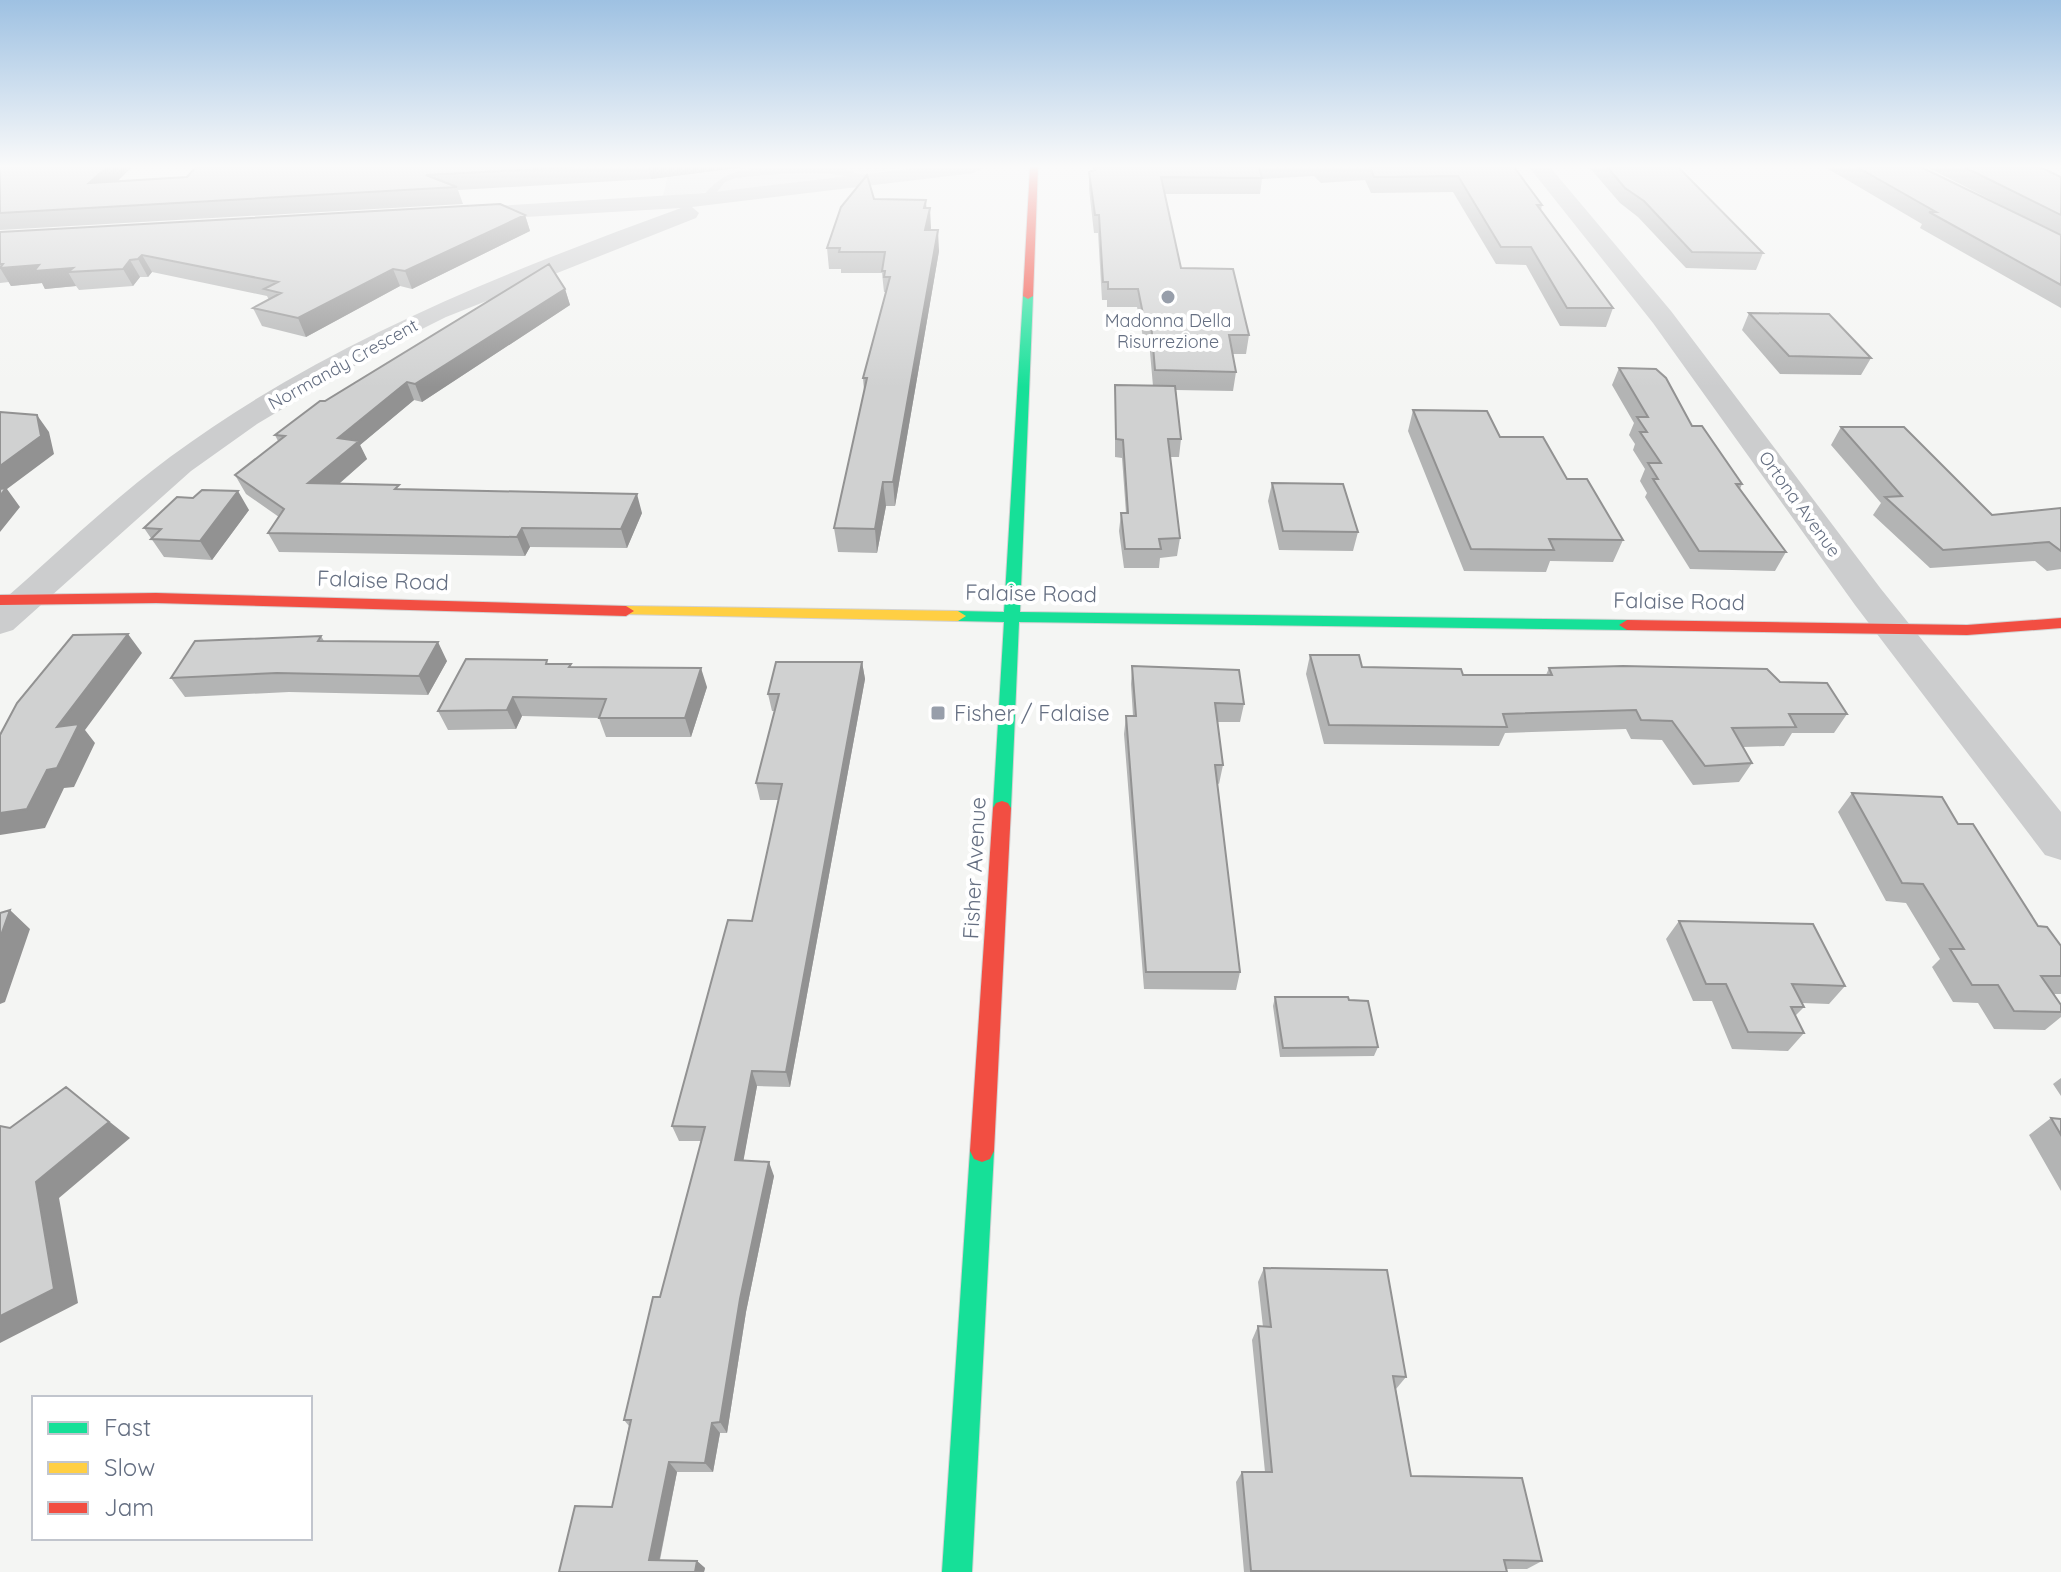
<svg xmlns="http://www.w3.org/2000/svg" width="2061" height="1572" font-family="Quicksand,sans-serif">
	<rect width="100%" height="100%" fill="#f4f5f3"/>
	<!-- built -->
	<path fill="#e4e5e5" d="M670,167h237l-114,18 -130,11z"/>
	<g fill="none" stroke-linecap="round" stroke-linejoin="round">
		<defs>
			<path id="fast" d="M1028,293l5,3 -13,316 607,8 8,5 -8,5 -608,-8 -8,186 -3,5h-12l-3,-5 11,-186 -46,-1 -8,-5 8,-5 46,1 19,-316z
				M982,1140l8,3 4,8 -22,421h-30l28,-421 4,-8z"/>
			<path id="slow" d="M626,606l332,5 8,5 -8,5 -337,-7 -3,-3 3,-3z"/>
			<path id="jam" d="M1030,167h8l-5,129 -5,3 -5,-3z
				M156,593l470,13 8,5 -8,5 -470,-13 -156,2v-10z
				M2061,618v10l-94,7 -340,-5 -8,-5 8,-5 340,5z
				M1002,801l6,2 3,5 -17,343 -4,8 -8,3 -8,-3 -4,-8 23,-343 3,-5z"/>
		</defs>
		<!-- fast casing -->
		<use href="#fast" stroke="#d2d2d2" stroke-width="2"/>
		<!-- slow casing -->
		<use href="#slow" stroke="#d2d2d2" stroke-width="2"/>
		<!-- jam casing -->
		<use href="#jam" stroke="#d2d2d2" stroke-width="2"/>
		<!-- lane -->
		<path fill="#cccdce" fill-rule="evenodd" d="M791,167h47l36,12 -5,3c-48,-15 -85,-8 -134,-4l-10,4 -16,20 -9,-2c27,-36 48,-30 91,-33z"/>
		<!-- street -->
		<path fill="#cccdce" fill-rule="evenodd" d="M925,167h59l-10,6 -282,34 7,6 -3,5 -250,99 -60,30 -129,77 -66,47 -178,159 -13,4v-31c56,-49 111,-102 170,-146 154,-114 333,-184 511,-249l-223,13 -11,-7 3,-5 255,-16z
			M1529,167h21l121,144 210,278 180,223v48l-16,-5 -190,-250 -202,-282z"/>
		<!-- fast -->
		<use href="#fast" fill="#16e098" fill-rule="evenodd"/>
		<!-- slow -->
		<use href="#slow" fill="#ffcf43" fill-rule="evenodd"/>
		<!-- jam -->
		<use href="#jam" fill="#f24e42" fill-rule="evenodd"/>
	</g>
	<!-- wall -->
	<path fill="#b3b4b4" d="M0,167l117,14 70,-4 9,-10h548l-93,12 -193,11 5,14 -463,26z
		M1093,167h425l-3,1 27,37 -1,5 72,98 -7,19 -46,-1 -34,-61 -30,-1 -43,-72 -82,1 -6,-13 -44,3 -7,-7 -52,3 -2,15h-95l16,74 68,67 -3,19h-13l3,18 -3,19 -57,-1 5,49 -2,18h-9l10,81 -3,18 -17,2 -1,10h-35l-5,-37 2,-18h5l-4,-55 -7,-1v-72l38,1 -4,-45 -6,-4 -6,-30h-30v-7h-5l-4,-67h-4l-5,-44v-17l4,-2z
		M1589,167h89l85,86 -7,17 -70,-2 -48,-51 -18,-14z
		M1825,167h96l107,52 -101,-52h113l21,10v131l-141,-80 2,-4z
		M874,199l56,9v22l9,21 -44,255h-9l-9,47 -39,-1 -4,-24 30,-138 -1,-12 22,-83v-3h-1l-2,-19h-41v-4h-12l-2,-21z
		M525,215l5,16 -118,58 -12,-3 -94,51 -44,-11 -9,-18 16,-8 -2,-4 -115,-24 -4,5h-8l-7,9 -54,4 -3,-4 -31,3 -3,-6 -31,3 -2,-4 -9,1v-51z
		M565,289l5,16 -148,97 -8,-2 -54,45 7,14 -28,25 303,29 -15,35 -97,-1 -5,9 -246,-4 -11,-19 11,-16 -33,-23 -11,-19 43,-34 -3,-6 50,-34z
		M1749,313l122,45 -10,17 -81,-1 -38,-44z
		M1619,368l73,58 50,58 -2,5 46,63 -11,19 -85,-2 -45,-72 2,-4 -7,-12 5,-12 -12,-19 2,-6 -6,-9 5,-12 -22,-38z
		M1413,410l87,27 67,42 56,61 -10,22 -63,-1 -4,11 -82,-1 -56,-140z
		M1841,427l151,88 69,-7v61l-14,2 -12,-10 -105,7 -57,-53 8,-12 -50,-58z
		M1272,483l86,49 -5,19 -74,-1 -11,-49z
		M193,498l56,12 -37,50 -48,-3 -20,-29z
		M321,636l3,5 123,20 -19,34 -139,-3 -104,5 -14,-19z
		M1310,655l52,12 101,8h83l3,-7 231,14 67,32 -13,19h-42l-8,13 -41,1 9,16 -13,19 -46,3 -31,-45 -31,-1 -5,-10 -121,4 -6,13 -175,-2 -18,-70z
		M862,662l3,17 -75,408 -33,-1 -14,75 31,15 -28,136 -19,121h-7l-7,39h-36l-17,88 37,1 8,7 -1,4h-145l53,-65 17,-81 -5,-6 36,-123 42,-156h-23l-7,-15 80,-205 27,-121h-19l-4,-17 19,-72h-3l-4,-17z
		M549,664l158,23 -16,50h-85l-7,-19 -77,-2 -6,13 -68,1 -10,-19z
		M1132,666l112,38 -4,18h-23l6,43 -4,19 -2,-1 23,189 -4,18 -92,-1 -20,-255 2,-18h7l-2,-32z
		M1852,793l106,31 80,102 23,20v48h-7l7,11v12l-16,13 -51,-1 -16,-26 -25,-1 -21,-35 8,-8 -34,-56 -20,-2 -48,-89z
		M1679,921l166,65 -16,18 -27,-1 2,4 -9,9 9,17 -16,18 -56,-2 -20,-48h-19l-27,-62z
		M1275,997l103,50 -4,9 -94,1 -7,-51z
		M2061,1078v18l-8,-12z
		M2051,1118l10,1v72l-32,-56z
		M1264,1268l142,109 -10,12 15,87 131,85 -15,8h-21l1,3h-263l-8,-90 6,-10h23l-13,-132 6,-14 5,1 -5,-45z"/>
	<!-- shaded-wall -->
	<path fill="#929292" d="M107,167h25l-33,32 -10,-16z
		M648,167h96l-93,12z
		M926,200l1,20 3,-12 1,20 -5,23 -2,-43z
		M525,215l5,16 -118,58 -7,-18z
		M938,230l1,21 -44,255 -2,-24z
		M142,255l10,17 -4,5 -10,-18z
		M130,260l10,17 -7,9 -10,-17z
		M39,265l34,3 -5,4 8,14 -31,3 -3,-6 -31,3 -11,-18z
		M393,269l7,17 -94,51 -8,-19z
		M565,289l5,16 -148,97 -7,-18z
		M407,382l7,18 -54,45 7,14 -49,43 -10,-19 30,-45z
		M37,415l12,17 5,22 -47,35 13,18 -20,25v-66z
		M883,482l3,24 -9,47 -2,-24z
		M238,491l11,19 -37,50 -12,-19z
		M637,494l5,19 -15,35 -6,-19z
		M522,528l8,19 -5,9 -8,-19z
		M128,634l14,19 -57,77 10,13 -21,44 -10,1 -19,40 -45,7v-22l57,-86z
		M438,642l9,19 -19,34 -9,-19z
		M862,662l3,17 -75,408 -4,-15z
		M701,668l6,19 -16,50 -6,-19z
		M513,697l9,19 -6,13 -9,-19z
		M10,910l20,19 -25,73 -5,2v-66z
		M752,1071l5,15 -16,88 -6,-14z
		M66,1087l64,51 -71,60 19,105 -78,40v-27l36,-134z
		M769,1162l5,14 -28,136 -19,121 -7,-11 20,-123z
		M712,1423l8,10 -7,39 -8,-9z
		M669,1462l8,10 -19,95 -9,-7z
		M697,1561l8,7 -1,4h-9z"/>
	<!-- building -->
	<path fill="#d0d1d1" stroke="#929292" stroke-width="2" d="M0,167h107l-18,16 98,-6 9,-10h378l-148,8 31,12 -457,26z
		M1094,167h165l3,11 -101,-1 20,91 52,1 16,66h-20l7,37 -81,-2 -4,-48 -7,-3 -6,-30h-30v-7h-5l-4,-67h-4l-6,-43 6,-2z
		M1370,167h144l28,38h-5l76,103h-46l-36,-61h-30l-43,-71 -84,1z
		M1607,167h71l85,86 -71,-1 -48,-51 -19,-13z
		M1857,167h64l140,68v50l-132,-73h7z
		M1964,167h76l21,10v38z
		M867,175l7,24 52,1 -2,8h6l-5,22h13l-45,252h-10l-8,47 -41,-1 33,-150h-4l27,-101h-6l1,-6h-3l3,-19h-46l1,-4h-13l14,-41z
		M500,204l25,11 -120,56 -12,-2 -95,49 -45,-10 28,-15 -17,-4 14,-7 -136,-27 -4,4 -8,1 -7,9 -55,3 5,-4 -39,3 5,-6 -39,3 3,-4h-3v-32z
		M549,264l16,25 -150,95 -8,-2 -69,56 21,3 -51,42 91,2 -4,4 242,5 -16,35 -99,-1 -5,9 -249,-4 16,-24 -49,-34 50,-39 -10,-1 45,-34h5z
		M1749,313l80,1 42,44 -82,-2z
		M1619,368l37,1 10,9 26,48h10l40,58h-6l50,68 -87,-1 -46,-72h5l-10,-16h13l-21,-31h7l-10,-15h11z
		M1115,385l60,1 6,53h-13l12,99 -21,1 2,10h-36l-4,-36h7l-5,-73 -7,-1z
		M1413,410l74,1 13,26h43l24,42h20l36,61 -74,-1 5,11 -83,-1z
		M0,412l37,3 4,21 -41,30z
		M1841,427h63l88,88 69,-7v43l-12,-9 -106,8 -58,-53 17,-1z
		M1272,483l71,1 15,48 -75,-1z
		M6,488l-6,8v-7z
		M202,490l36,1 -38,50 -49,-2 10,-10 -17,-1 33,-31 16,1z
		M128,634l-71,93 22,-3 -22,44 -10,2 -20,39 -27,4v-78l17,-32 56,-68z
		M321,636l-3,5 120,1 -19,34 -142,-3 -106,5 24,-37z
		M1310,655h49l3,12 99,2 2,6h89l-3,-7 74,-2 144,3 13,13 47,1 20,31h-58l7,13 -64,1 20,35 -47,3 -33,-45 -31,-1 -5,-10 -133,4 4,13 -178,-2z
		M466,659l81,1 -1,4h25l-2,3 132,1 -16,50h-86l7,-19 -93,-2 -6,13 -69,1z
		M776,662h86l-76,410 -34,-1 -17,89 34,2 -29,137 -20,123 -8,1 -7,40 -36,-1 -20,98 48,1 -2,11h-136l16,-66 37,1 19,-87h-7l29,-123h7l45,-170 -33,-1 56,-206 24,1 30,-137 -26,-1 23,-89h-11z
		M1132,666l107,4 5,34 -29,-1 8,62h-8l25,207h-94l-20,-256h10z
		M1852,793l90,4 16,27h15l65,102 9,1 14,19v30h-20l20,29v7l-47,-1 -16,-26h-26l-22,-36h14l-41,-65 -21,-1z
		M10,910l-10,28v-25z
		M1679,921l134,3 32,62 -53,-2 12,23h-13l13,26 -56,-1 -22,-48h-20z
		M1275,997h73l1,3 19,1 10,46 -95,1z
		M66,1087l43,35 -73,60 18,107 -54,27v-190l10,2z
		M2051,1118l10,1v16z
		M1264,1268l123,2 19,107 -13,-1 18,100 111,2 20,83 -38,-1 3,12 -256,-1 -9,-99h30l-14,-146 13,1z"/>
	<!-- sky -->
	<linearGradient id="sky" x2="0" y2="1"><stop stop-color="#9ec1e2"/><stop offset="0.43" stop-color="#fafafa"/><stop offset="1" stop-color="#fafafa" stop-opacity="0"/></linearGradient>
	<rect width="2061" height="387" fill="url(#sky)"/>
	<!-- markers -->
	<g fill="#979eaa" stroke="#fff" stroke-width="3">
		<circle cx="1168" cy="297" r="8"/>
		<rect x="930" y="705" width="16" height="16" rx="4"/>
	</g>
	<g text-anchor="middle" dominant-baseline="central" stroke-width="8" stroke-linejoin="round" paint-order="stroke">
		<!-- far-poi labels -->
		<g font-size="18" fill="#656f82" stroke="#fff">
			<text x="1168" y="320">Madonna Della<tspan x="1168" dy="21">Risurrezione</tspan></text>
		</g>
		<!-- far-street labels -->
		<g font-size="18" fill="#656f82" stroke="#fff">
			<text transform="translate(343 364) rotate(-29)">Normandy Crescent</text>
			<text transform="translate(1800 504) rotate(54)">Ortona Avenue</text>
		</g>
		<!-- street labels -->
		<g font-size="22" fill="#656f82" stroke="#fff">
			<text transform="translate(383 580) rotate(2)">Falaise Road</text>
			<text transform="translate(1031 593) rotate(1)">Falaise Road</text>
			<text transform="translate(1679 601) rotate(1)">Falaise Road</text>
			<text transform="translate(974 868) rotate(-87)">Fisher Avenue</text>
		</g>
		<!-- poi labels -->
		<g font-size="22" fill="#656f82" stroke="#fff" text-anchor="start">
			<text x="954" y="713">Fisher / Falaise</text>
		</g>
	</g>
	<!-- legend -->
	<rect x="32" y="1396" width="280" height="144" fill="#ffffff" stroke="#c1c5cd" stroke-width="2"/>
	<rect x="48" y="1422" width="40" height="12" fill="#16e098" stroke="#c1c5cd" stroke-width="2"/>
	<text x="104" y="1436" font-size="24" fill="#656f82">Fast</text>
	<rect x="48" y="1462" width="40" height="12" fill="#ffcf43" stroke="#c1c5cd" stroke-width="2"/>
	<text x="104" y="1476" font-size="24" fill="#656f82">Slow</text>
	<rect x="48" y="1502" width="40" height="12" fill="#f24e42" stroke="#c1c5cd" stroke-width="2"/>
	<text x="104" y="1516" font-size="24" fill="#656f82">Jam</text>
</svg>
